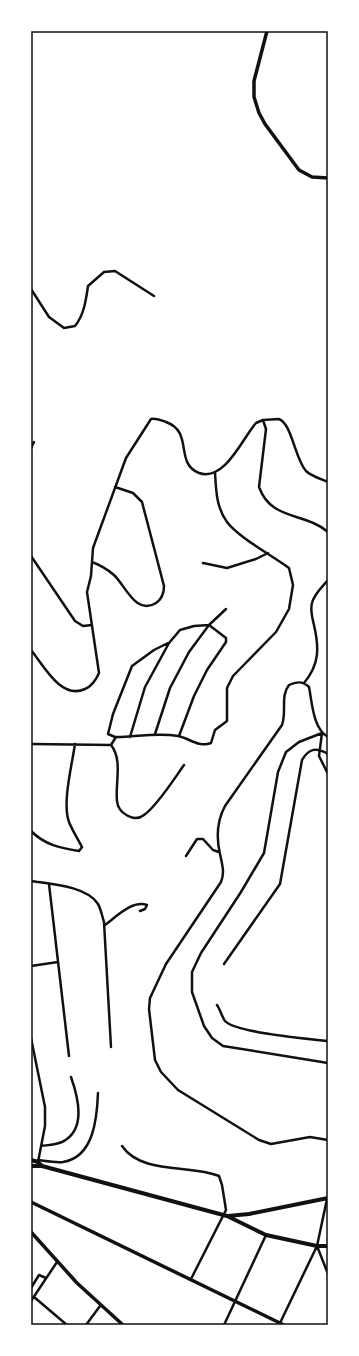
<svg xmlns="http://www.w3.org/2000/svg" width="359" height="1356" font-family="'IBM Plex Sans',sans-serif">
	<rect width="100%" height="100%" fill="#fff"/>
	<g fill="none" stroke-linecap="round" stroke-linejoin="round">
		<!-- minor -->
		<path stroke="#111" stroke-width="2.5" d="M31,289l18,28 15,11 11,-2c9,-11 11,-26 13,-40l16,-14 11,-1 39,25
			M263,420l3,9 -7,58c12,34 46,25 69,45
			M31,448l3,-6
			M31,556l44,65 8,5 9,-1
			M92,562c8,3 15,7 22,13 11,10 22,41 42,28 6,-4 8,-10 8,-17l-22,-84 -9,-9 -18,-6
			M203,563l24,5 29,-9 12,-6
			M31,650c13,16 30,50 54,39 7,-3 11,-9 14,-16l-12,-81 4,-16 2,-28 33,-90 25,-39c6,-1 10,1 15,3 28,10 8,41 33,51 26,9 44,-36 57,-50l7,-3 16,-1c13,5 16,40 27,52 5,5 15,8 22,11
			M304,683c16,-19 15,-36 10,-58 -2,-8 -4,-15 -2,-22 2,-9 10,-16 16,-23
			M155,734l15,-46 19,-36 20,-27 17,13v4l-19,28 -13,26 -15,40
			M115,737l-7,-3 5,-20 19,-48 22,-16 14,-7
			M130,737l15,-50 24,-44 11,-13 14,-4 15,-1 17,-16
			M328,737c-15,-8 -16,-35 -19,-50 -6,-6 -12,-6 -20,-2 -9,11 -2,27 -7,40l-57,81c-8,15 -9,31 -5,48 2,10 5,18 1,28l-55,82 -16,34 -1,11 6,51 6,12 17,18 81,50 12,4 39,-7 18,3
			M31,744l80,1c12,15 4,38 6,56 1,12 17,22 27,14 13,-9 30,-36 40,-50
			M111,745l5,-8c21,0 41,-5 62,-1 11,2 21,12 33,7l4,-13 12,-9v-33l6,-12 43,-44 13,-23 4,-24 -4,-17c-16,-12 -51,-31 -62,-46 -11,-15 -11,-33 -12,-50
			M328,774l-9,-18 3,-23 -23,9 -13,10 -8,20 -14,81 -23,39 -40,61 -9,19v20l12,34 8,12 11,8 105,17
			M31,831c14,14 29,17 48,20l3,-4c-4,-8 -10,-17 -13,-25 -7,-19 3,-57 6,-78
			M186,856l11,-17h6l10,11 6,2
			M31,881c19,3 56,5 67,23 3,5 4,12 6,18l7,125
			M49,884l20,172
			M105,925c11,-8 27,-25 42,-20l-2,4 -5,2
			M224,964l56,-80 22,-124c7,-12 15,-13 26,-6
			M31,966l27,-4
			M217,1005c3,4 5,12 8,16 11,12 85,18 103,20
			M31,1038l14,69v19l-7,36
			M41,1146c7,-1 14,-1 21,-4 25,-12 16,-45 9,-65
			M122,1146c20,29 68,18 97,30l3,9 4,25 -35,69
			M38,1160c8,1 17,3 25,2 31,-5 34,-44 35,-69
			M317,1246l11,28
			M31,1288l8,-13 7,3
			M34,1297l33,28
			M31,1301l26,-39
			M280,1323l37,-77 10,-47
			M86,1325l14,-19
			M224,1325l42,-90"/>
		<!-- secondary -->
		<path stroke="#111" stroke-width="3.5" d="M267,31l-13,50v16l5,16 6,11 34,46 13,7 16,1
			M31,1202l253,123
			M31,1232l46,51 46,42"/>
		<!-- primary -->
		<path stroke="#111" stroke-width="4" d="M31,1160l7,2 4,4
			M31,1166h11l185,50 39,19 51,11h11
			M228,1216l21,-2 79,-16"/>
	</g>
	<!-- border -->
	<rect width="359" height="1356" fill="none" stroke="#ffffff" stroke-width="64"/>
	<rect x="32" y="32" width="295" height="1292" fill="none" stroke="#111" stroke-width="1.5"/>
</svg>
